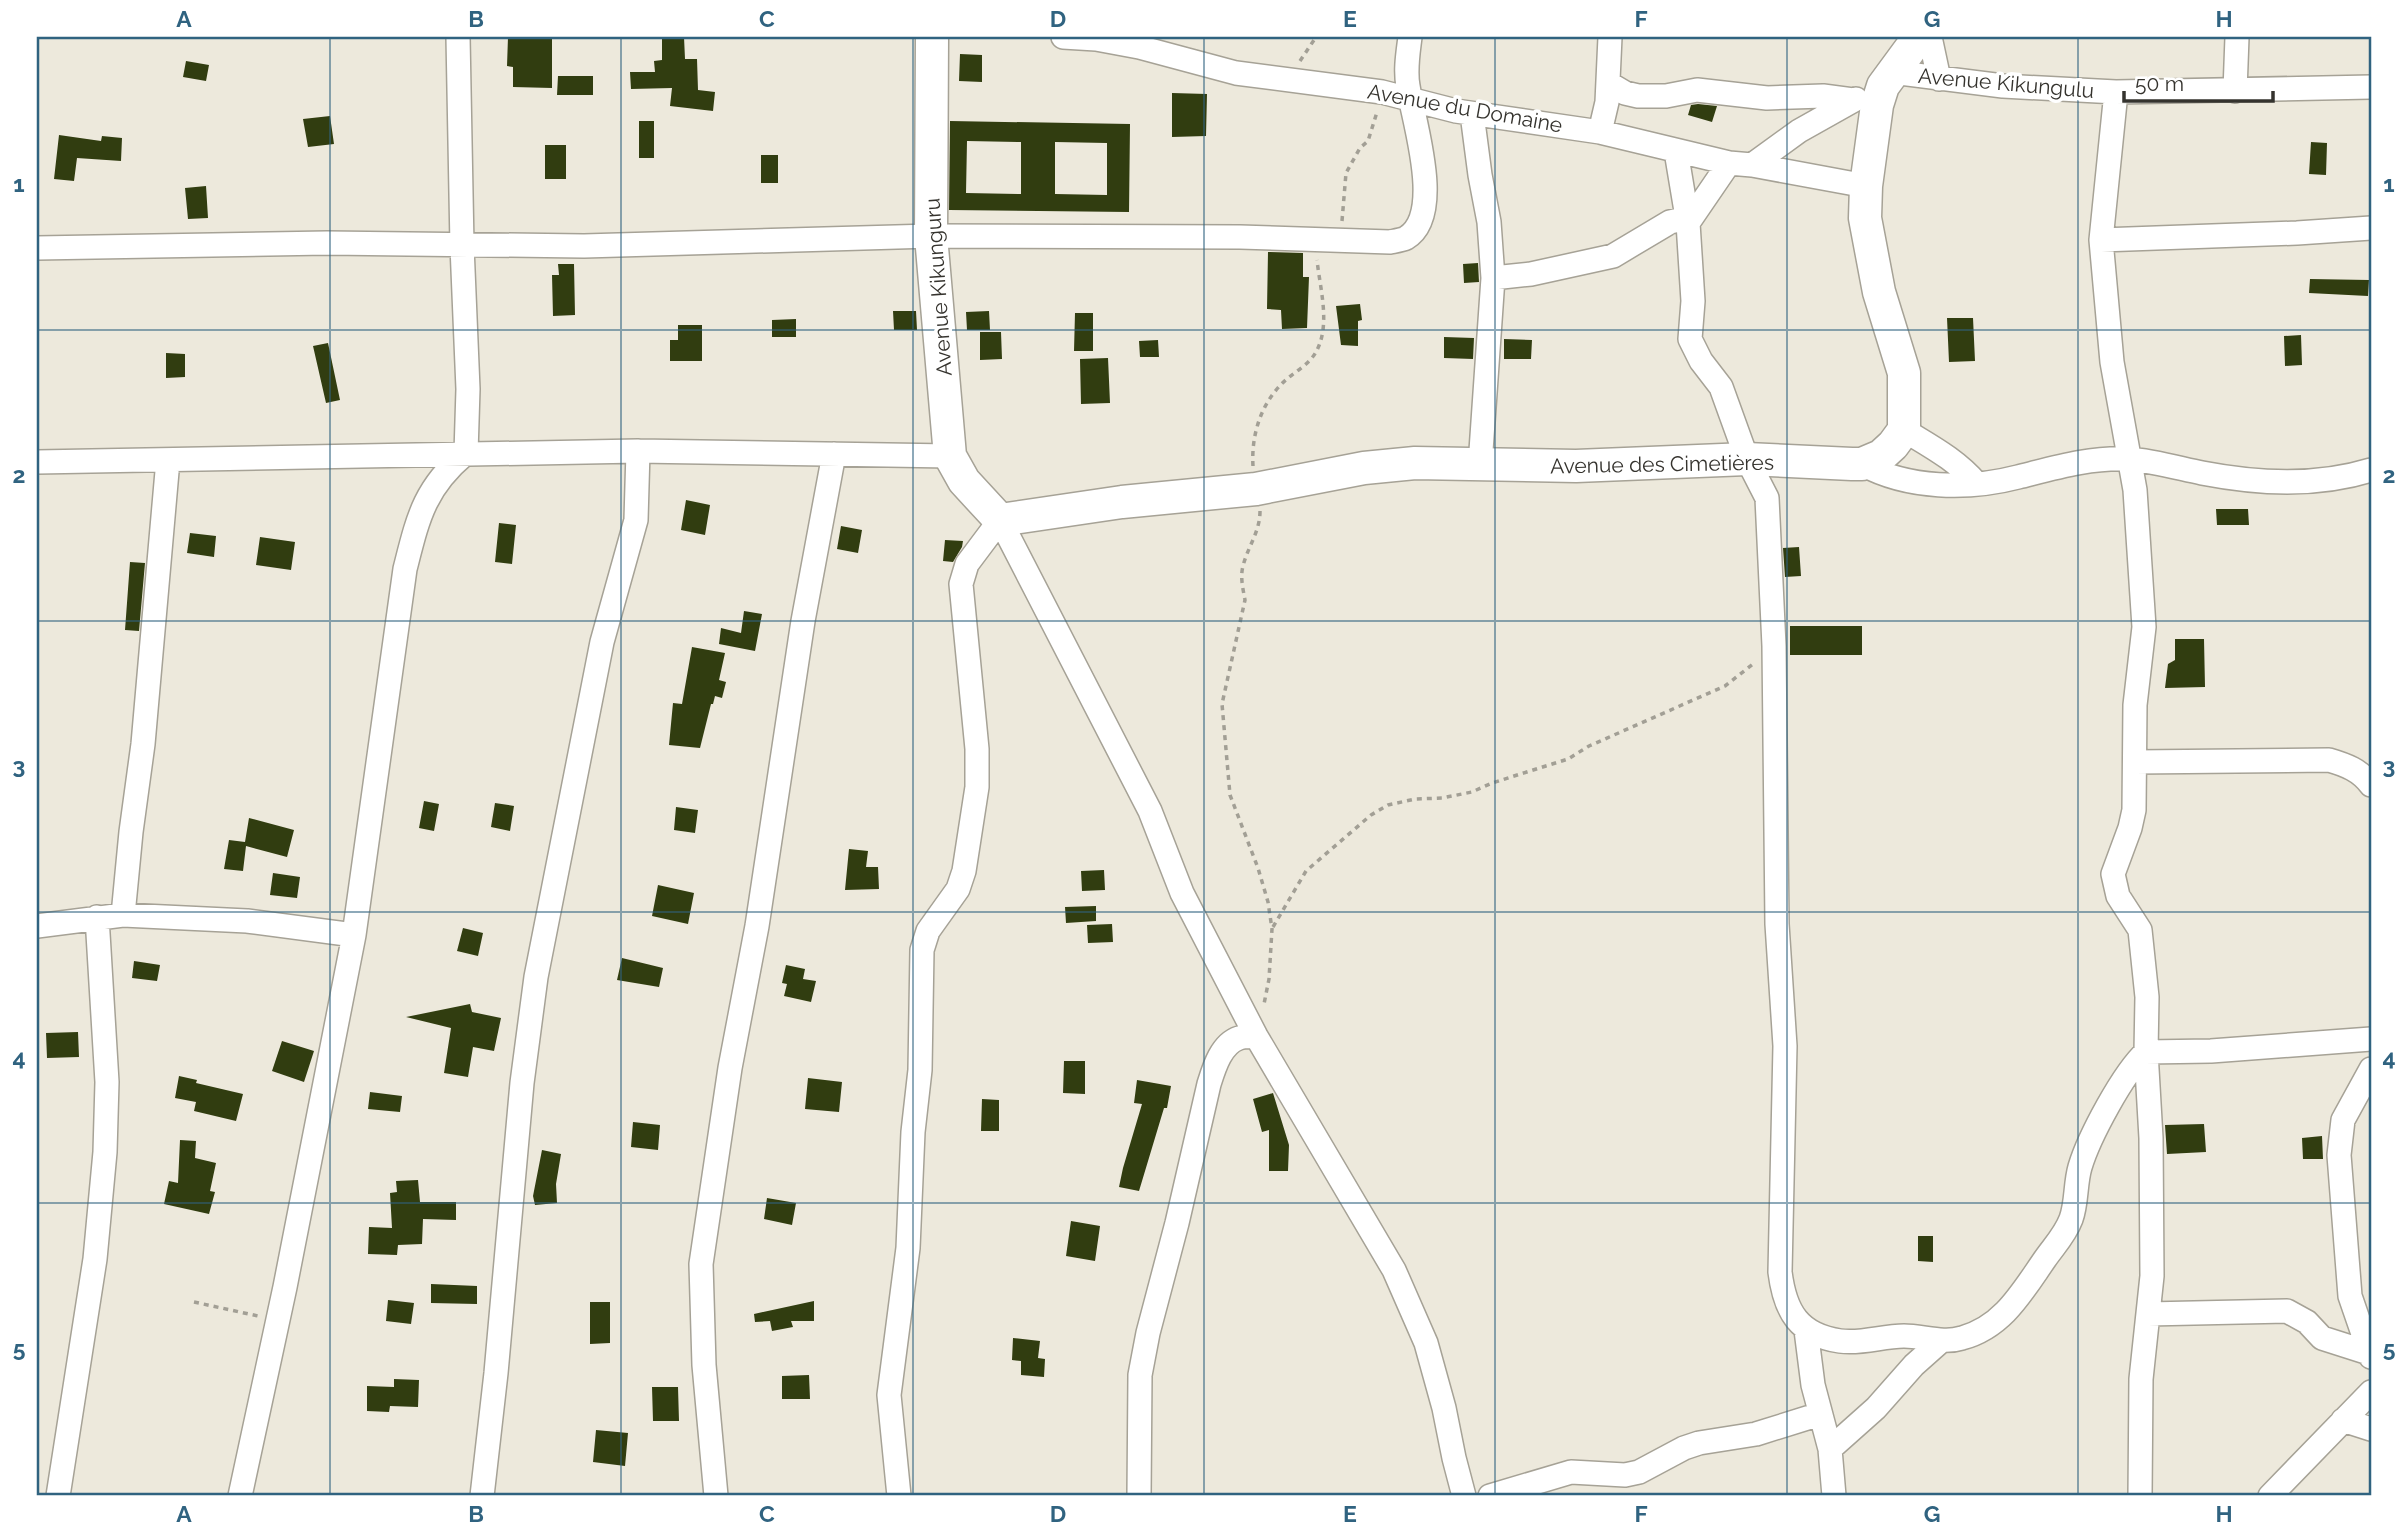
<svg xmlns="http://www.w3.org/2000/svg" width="2408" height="1533" font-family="Raleway,sans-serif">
	<rect width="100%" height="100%" fill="#ede9dc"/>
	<!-- building -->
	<path fill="#313d10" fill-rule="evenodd" d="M508,37h44v51l-39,-1v-20l-6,-1z
		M662,37h22l1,22h12l1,31 17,2 -2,19 -43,-5 2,-18 -41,1 -1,-17h25l-1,-11 8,-1z
		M960,54l22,1v27l-23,-1z
		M186,61l23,4 -3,16 -23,-4z
		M558,76h35v19h-36z
		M1172,93l35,1 -1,42 -34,1z
		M1698,104l19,2 -5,16 -24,-7 3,-10z
		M330,116l4,28 -26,3 -5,-28z
		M639,121h15v37h-15z
		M950,121l180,3 -1,88 -180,-2zM967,141l54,1v52l-55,-1zM1055,142l52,1v52l-52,-1z
		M59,135l42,6 1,-5 20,2 -1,23 -44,-3 -3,23 -20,-2z
		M2311,142l16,1 -1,32 -17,-1z
		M545,145h21v34h-21z
		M761,155h17v28h-17z
		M206,186l2,32 -20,1 -3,-31z
		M1268,252l35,1v24h6l-2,51 -25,1 -1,-19 -14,-1z
		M1478,263l1,19 -15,1 -1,-19z
		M558,264h16l1,51 -22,1 -1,-41h7z
		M2310,279l59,1 -1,16 -59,-3z
		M1360,304l2,16 -4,1v25l-17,-1 -5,-39z
		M893,311h23l1,19h-23z
		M989,311l1,19h-23l-1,-18z
		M1075,313h18v38h-19z
		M1947,318h26l2,43 -26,1z
		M796,319v18h-24v-17z
		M678,325h24v36h-32v-21h8z
		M980,332h21l1,27 -22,1z
		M2301,335l1,30 -17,1 -1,-30z
		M1444,337l30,1 -1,21 -29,-1z
		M1504,339l28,1 -1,19h-27z
		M1158,340l1,17h-19l-1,-16z
		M328,343l12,57 -14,3 -13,-57z
		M166,353l19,1v23l-19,1z
		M1108,358l2,45 -29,1 -1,-45z
		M686,500l24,5 -5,30 -24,-5z
		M2216,509h32l1,16h-32z
		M499,523l17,2 -4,39 -17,-2z
		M841,526l21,4 -4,23 -21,-4z
		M190,533l26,3 -2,21 -27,-4z
		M260,537l35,5 -4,28 -35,-5z
		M945,540l18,1 -1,6 -9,15 -10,-1z
		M1799,547l2,29 -16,1 -2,-29z
		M130,562l15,1 -6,68 -14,-1z
		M744,611l18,3 -7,37 -36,-7 2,-16 20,5z
		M1790,626h72v29h-72z
		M2175,639h29l1,48 -40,1 3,-24 7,-4z
		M692,647l33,6 -6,27 7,2 -4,16 -7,-2 -2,8h-2l-11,44 -31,-3 4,-42 9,1z
		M424,801l15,3 -5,27 -15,-3z
		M495,803l19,3 -4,25 -19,-4z
		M676,807l22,3 -3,23 -21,-3z
		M249,818l45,12 -7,27 -41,-11 -3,25 -19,-2 5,-29 16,2z
		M849,849l19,2 -2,16h12l1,22 -34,1z
		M1104,870l1,20 -23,1 -1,-20z
		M273,873l27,4 -3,21 -27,-3z
		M658,885l36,8 -6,31 -36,-8z
		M1096,906v15l-30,2 -1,-16z
		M1112,924l1,18 -25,1 -1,-18z
		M463,928l20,5 -5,23 -21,-5z
		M622,958l41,10 -4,19 -42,-7z
		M134,961l26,4 -3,16 -25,-3z
		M786,965l19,4 -2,10 13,2 -5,21 -27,-6 3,-12 -5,-1z
		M470,1004l2,8 29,6 -7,33 -21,-4 -5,30 -24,-4 7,-45 -45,-11z
		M78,1032l1,25 -32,1 -1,-25z
		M282,1041l32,10 -10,31 -32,-11z
		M1064,1061h21v33l-22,-1z
		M179,1076l18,4 -1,3 47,11 -7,27 -42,-10 2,-9 -21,-4z
		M808,1078l34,4 -3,30 -34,-3z
		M1137,1080l34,6 -4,22h-3l-25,83 -20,-4 4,-19 19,-64 -8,-1z
		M370,1092l32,4 -2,16 -32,-3z
		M1273,1093l16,52 -1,26h-19v-41l-7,2 -9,-33z
		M982,1099l17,1v31h-18z
		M633,1122l27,3 -2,25 -27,-3z
		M2204,1124l2,28 -39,2 -2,-29z
		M2322,1136l1,23h-20l-1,-21z
		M180,1140l16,1 -1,17 21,5 -6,28 5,1 -6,22 -45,-10 5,-23 9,2z
		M542,1150l19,4 -5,30 1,19 -22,2 -2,-9z
		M418,1180l2,22h36v18l-33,-1 -1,25 -24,1 -1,10 -29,-1 1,-27 23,1 -2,-35 7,-1 -1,-11z
		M767,1198l29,5 -4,22 -28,-6z
		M1071,1221l29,5 -5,35 -29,-5z
		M1918,1236h15v26l-15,-1z
		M431,1284l46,2v18l-46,-1z
		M388,1300l26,3 -3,21 -25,-3z
		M814,1301v20h-23l2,6 -21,4 -2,-10 -15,1 -1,-8z
		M590,1302h20v41l-20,1z
		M1013,1338l27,3 -2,17 7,1 -1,18 -23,-2v-14l-9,-1z
		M809,1375l1,24h-28v-23z
		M394,1379l25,1 -1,27 -28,-1 -1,6 -22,-1v-25l27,1z
		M652,1387h26l1,34h-26z
		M596,1430l32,3 -3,33 -32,-4z"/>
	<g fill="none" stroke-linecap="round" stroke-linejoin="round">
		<defs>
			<path id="street" d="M1063,37l33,2 43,8 97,26 146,19 74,19 144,21 129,31 23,2 114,21
				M1930,37l9,42
				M1892,72l111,14 113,6 255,-5
				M1608,83l17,10 13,3h28l31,-6 70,8 56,-2 30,4
				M2235,91l2,-54
				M2116,92l-15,148 11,122 23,128 9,137 -9,78 -1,105 -4,18 -17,46 5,22 22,34 7,67 -1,55 5,86 1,138 -11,103 -1,117
				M1472,114l8,61 9,47 4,56 -13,187
				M1600,132l7,-30 3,-65
				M1676,151l12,72 5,78 -3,38 11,22 20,26 26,72 20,39 7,148 3,278 8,122 -5,226c5,40 19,63 60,69 23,3 42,-5 64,-5 19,0 39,8 58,2 41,-11 60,-46 83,-79 9,-13 20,-24 26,-40 6,-16 4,-35 9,-52 9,-30 43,-94 66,-115l65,-1 160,-12
				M1752,165l47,-34 57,-32
				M1688,223l41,-60
				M2101,240l196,-7 74,-5
				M37,248l290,-5 257,3 347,-10 309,1 150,5c5,-1 12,-2 16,-4 39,-23 7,-118 2,-152 -3,-16 0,-33 2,-49
				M1493,278l38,-4 82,-18 57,-34 9,-2 9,3
				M1904,430c26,16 53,30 73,54
				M37,462l601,-11 312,5
				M1862,464c46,25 106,26 156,13 36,-9 73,-20 111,-18 24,2 49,9 73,14 57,11 114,14 169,-3
				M2135,762l194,-2c17,5 31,10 42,25
				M123,915l8,-83 12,-88 25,-284
				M37,926l86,-11 124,6 107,14
				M2371,1069l-28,51 -4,35 11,141 21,61
				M2148,1314l139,-3 20,11 15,16 47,15
				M1806,1330l7,55 17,64 4,47
				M2343,1420l28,9
				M1830,1449l46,-41 38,-43 27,-24
				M58,1496l37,-237 10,-107 2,-70 -10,-165
				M240,1496l45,-209 69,-352 51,-366c13,-51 19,-81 61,-116l2,-64 -6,-143 -4,-209
				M482,1496l14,-123 26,-290 14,-106 66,-335 34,-122 2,-69
				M716,1496l-12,-131 -3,-101 29,-196 27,-142 46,-305 31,-167
				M899,1496l-10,-101 19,-147 5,-116 7,-62 2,-120 6,-19 30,-42 6,-18 13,-84v-38l-16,-165 6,-20 33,-44 150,291 32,82 74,143 138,234 32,73 18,65 10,50 10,38
				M1139,1496l1,-121 8,-42 29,-110 32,-139c5,-16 12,-40 30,-46 5,-2 13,-1 17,-2
				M1490,1496l81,-24 54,3 14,-3 45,-24 15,-5 57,-9 64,-20
				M2270,1496l101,-104"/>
			<path id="secondary" d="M932,37l-1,199 19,220 14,25 36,39 122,-18 134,-13 108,-21 51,-5 161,3 171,-7 105,5h10l19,-8 12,-11 11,-15v-57l-25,-81 -14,-74 1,-32 11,-81 6,-19 36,-49"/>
		</defs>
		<!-- street casing -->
		<use href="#street" stroke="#a6a296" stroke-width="26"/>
		<!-- secondary casing -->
		<use href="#secondary" stroke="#a6a296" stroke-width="35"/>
		<!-- path -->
		<path stroke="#a29f95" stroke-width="3.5" stroke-dasharray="5 5" stroke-linecap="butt" d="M1300,61l16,-24
			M1342,221l4,-48 14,-25 8,-7 9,-29
			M1253,466c-2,-33 9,-66 35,-88 10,-8 22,-15 28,-26 15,-27 4,-63 1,-92
			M1260,511c0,21 -12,35 -17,55 -3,11 0,23 2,34l-23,104 8,91 28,73 10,34 4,27 -3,50 -5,25
			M1273,927l33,-56 65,-56 17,-10 27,-6 27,-1 30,-6 20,-9 76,-24 21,-13 136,-60 28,-22
			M194,1302l64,14"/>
		<!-- street -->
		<use href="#street" stroke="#fff" stroke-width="23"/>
		<!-- secondary -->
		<use href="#secondary" stroke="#fff" stroke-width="32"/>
	</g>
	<!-- grid -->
	<path fill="none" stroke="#306380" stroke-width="2" stroke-opacity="0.55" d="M330,37v1459M621,37v1459M913,37v1459M1204,37v1459M1495,37v1459M1787,37v1459M2078,37v1459M37,330h2334M37,621h2334M37,912h2334M37,1203h2334"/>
	<g text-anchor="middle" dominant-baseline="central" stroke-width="7" stroke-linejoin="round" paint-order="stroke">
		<!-- street labels -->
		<g font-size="21" fill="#35332e" stroke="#fff">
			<text transform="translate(2006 83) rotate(5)">Avenue Kikungulu</text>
			<text transform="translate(1465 108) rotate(10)">Avenue du Domaine</text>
			<text transform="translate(938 287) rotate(-94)">Avenue Kikunguru</text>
			<text transform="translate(1662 464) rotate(-1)">Avenue des Cimetières</text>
		</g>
	</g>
	<!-- border -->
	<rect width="2408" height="1533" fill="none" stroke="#ffffff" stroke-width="77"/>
	<!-- scale -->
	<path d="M2124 91v10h149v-10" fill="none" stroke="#35332e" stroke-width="3.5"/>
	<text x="2135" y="91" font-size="21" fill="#35332e" stroke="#ffffff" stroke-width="5" paint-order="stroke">50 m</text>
	<rect x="38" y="38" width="2332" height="1456" fill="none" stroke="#306380" stroke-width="2.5"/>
	<g font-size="23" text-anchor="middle" font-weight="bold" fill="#306380">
		<text x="184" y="27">A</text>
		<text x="476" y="27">B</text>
		<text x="767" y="27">C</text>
		<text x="1058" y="27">D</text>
		<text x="1350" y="27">E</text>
		<text x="1641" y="27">F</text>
		<text x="1932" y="27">G</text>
		<text x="2224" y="27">H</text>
		<text x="19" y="192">1</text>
		<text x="2389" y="192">1</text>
		<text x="19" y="483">2</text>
		<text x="2389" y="483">2</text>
		<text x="19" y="774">3</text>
		<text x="2389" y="774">3</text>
		<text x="19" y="1066">4</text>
		<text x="2389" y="1066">4</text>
		<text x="19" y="1357">5</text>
		<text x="2389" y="1357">5</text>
		<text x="184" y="1522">A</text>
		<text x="476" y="1522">B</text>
		<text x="767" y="1522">C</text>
		<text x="1058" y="1522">D</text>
		<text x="1350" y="1522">E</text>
		<text x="1641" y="1522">F</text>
		<text x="1932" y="1522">G</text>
		<text x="2224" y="1522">H</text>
	</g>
</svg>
